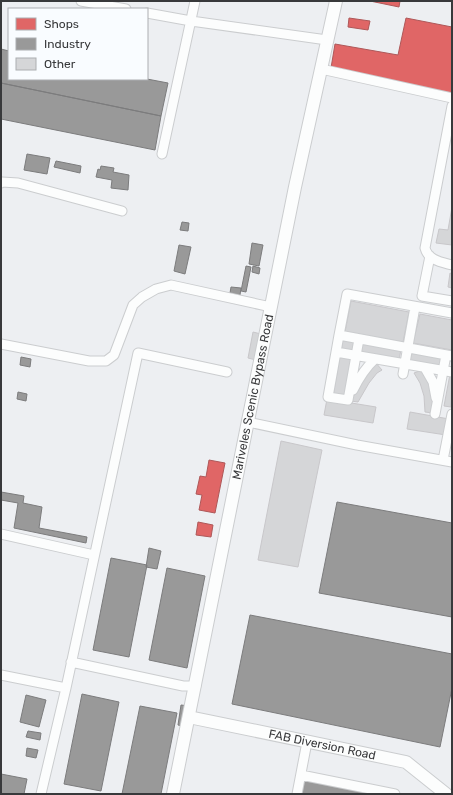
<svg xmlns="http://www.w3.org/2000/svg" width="453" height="795" font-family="Rubik,sans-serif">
	<rect width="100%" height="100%" fill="#edeff2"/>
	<!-- shops -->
	<path fill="#e06666" stroke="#ae5859" d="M370,1h30l-1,6z
		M349,18l21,3 -2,9 -20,-3z
		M406,18l46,9v68l-121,-27 4,-24 63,11z
		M209,460l16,3 -10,50 -16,-3 3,-15 -6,-1 4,-18 6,1z
		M198,522l15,3 -2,12 -15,-2z"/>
	<!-- industry -->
	<path fill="#999" stroke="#7c7c7d" d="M1,49l8,2v28h138l21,4 -7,33 -160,-33z
		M1,83l160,33 -6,34 -154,-31z
		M27,154l23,4 -3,16 -23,-4z
		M56,161l25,5 -1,7 -26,-6z
		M101,166l13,2 -1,4 16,3 -1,15 -17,-2 1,-8 -16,-3 2,-8 2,1z
		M182,222l7,1 -1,8 -8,-1z
		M252,243l11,2 -4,21 -10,-2z
		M179,245l12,2 -6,27 -11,-3z
		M246,266l5,1 -5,25 -5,-1z
		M253,266l7,2 -1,6 -7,-2z
		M231,287l10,1 -1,7 -10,-2z
		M21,357l10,2 -1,8 -10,-2z
		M18,392l9,2 -1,7 -9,-2z
		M1,492l23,4 -1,7 19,4 -3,21 48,9 -1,6 -72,-15 4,-25 -17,-3z
		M337,502l115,21v94l-133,-24z
		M149,548l12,3 -4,18 -11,-2z
		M111,558l36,7 -18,92 -36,-7z
		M167,568l38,8 -18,92 -38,-8z
		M250,615l202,39v34l-12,59 -208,-43z
		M82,694l37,8 -18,89 -37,-7z
		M26,695l20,5 -7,27 -19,-5z
		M181,705l8,1 -3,21 -8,-2z
		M140,706l37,7 -16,81h-39z
		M28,731l13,2 -1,7 -14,-3z
		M27,748l11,2 -2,8 -10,-2z
		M1,774l26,5 -3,15h-23z
		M303,780l70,14h-73z"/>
	<!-- building -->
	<path fill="#d5d6d8" stroke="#c8c7ca" d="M452,207v38l-16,-2 3,-14 9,1z
		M450,273l2,1v14l-4,-1z
		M351,301l58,11 -6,30 -58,-10z
		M420,314l32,6v30l-39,-7z
		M253,332l8,2 -5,26 -8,-2z
		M343,339l13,2 -2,12 -13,-2z
		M362,342l39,7 -2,12 -39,-7z
		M411,351l31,5 -3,12 -30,-6z
		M340,356l13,2 -7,40 -13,-2z
		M375,362l7,8 -5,3 -8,10 -11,19 -7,-1 10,-20z
		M422,370l8,11 3,15v17l-8,-1 -1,-16 -4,-13 -6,-10z
		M450,374l2,1 -1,32 -7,-1z
		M327,399l49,8 -3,16 -49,-8z
		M410,412l39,7 -3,16 -39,-6z
		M281,441l41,9 -24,117 -40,-7z"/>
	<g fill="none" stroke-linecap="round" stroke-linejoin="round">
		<defs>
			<path id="minor" d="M81,1l45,8
				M147,13l44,8 136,19
				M321,69l131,29
				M452,106l-27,142c3,12 16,14 27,17
				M162,154l33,-153
				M1,183l1,-1 16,1 104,28
				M430,256l-8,40 30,5
				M452,313l-105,-19 -8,41 113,21
				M339,335l-3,17 116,20
				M1,344l88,17h17l8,-6 19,-50 9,-8 14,-8 15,-4 100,22
				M336,352l-8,45 20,3 11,-61
				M425,368l8,14 3,16
				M403,374l12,-67
				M353,390c6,-12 12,-22 22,-31
				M435,414l11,-59
				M248,422l109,23 95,17
				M443,460l9,-46
				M1,534l93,21
				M71,662l112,24h13
				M1,675l65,13
				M301,775l94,19
				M41,794l25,-106 72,-335 89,19
				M297,794l10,-52"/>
			<g id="major">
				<path id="s1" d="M189,717l217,45 40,32"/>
				<path id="s2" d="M173,794l122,-607 41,-186"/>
			</g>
		</defs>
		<!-- minor casing -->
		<use href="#minor" stroke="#cbcdcf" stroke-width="11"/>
		<!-- major casing -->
		<use href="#major" stroke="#cbcdcf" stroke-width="14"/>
		<!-- minor -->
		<use href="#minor" stroke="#fcfdfd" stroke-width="9"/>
		<!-- major -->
		<use href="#major" stroke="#fcfdfd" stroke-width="12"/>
	</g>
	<g text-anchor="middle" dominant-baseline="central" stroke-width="4" stroke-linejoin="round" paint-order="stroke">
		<!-- street labels -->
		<g font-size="12" fill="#38393b" stroke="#f9fcff">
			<text stroke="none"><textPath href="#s2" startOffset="405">Mariveles Scenic Bypass Road</textPath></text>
			<text stroke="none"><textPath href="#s1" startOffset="136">FAB Diversion Road</textPath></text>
		</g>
	</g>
	<!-- border -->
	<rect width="453" height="795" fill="none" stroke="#38393b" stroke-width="4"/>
	<!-- legend -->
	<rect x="8" y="8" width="140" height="72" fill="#f9fcff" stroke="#acaeb1"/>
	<rect x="16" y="18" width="20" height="12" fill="#e06666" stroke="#acaeb1"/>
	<text x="44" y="28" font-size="12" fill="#38393b">Shops</text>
	<rect x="16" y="38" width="20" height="12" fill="#999999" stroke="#acaeb1"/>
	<text x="44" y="48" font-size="12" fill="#38393b">Industry</text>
	<rect x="16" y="58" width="20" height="12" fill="#d5d6d8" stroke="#acaeb1"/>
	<text x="44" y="68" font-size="12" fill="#38393b">Other</text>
</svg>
